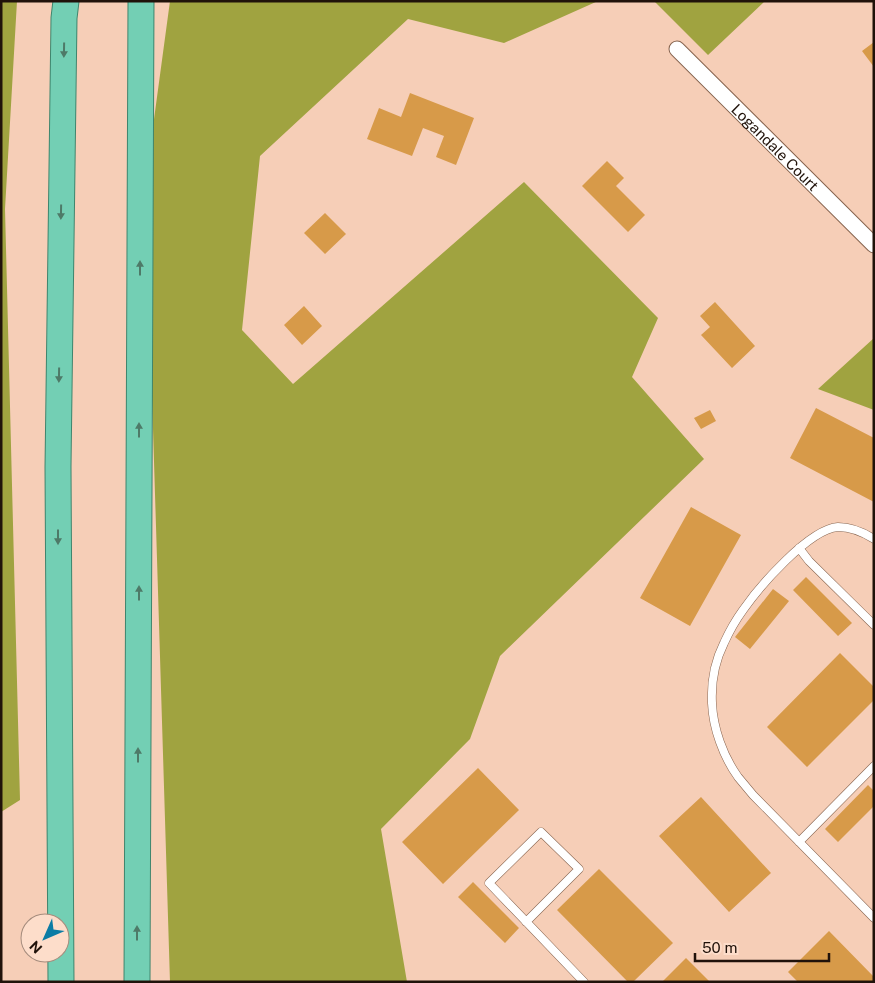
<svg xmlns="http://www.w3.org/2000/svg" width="875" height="983" font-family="'Public Sans',sans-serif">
	<rect width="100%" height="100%" fill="#f6ceb7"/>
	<!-- forest -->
	<path fill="#a0a340" d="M1,1h16l-12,208 15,591 -19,12z
		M170,1h428l-94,42 -96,-24 -148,137 -18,174 51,54 231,-202 134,136 -26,59 72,82 -204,197 -30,83 -89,90 26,153h-237l-20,-651 2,-197z
		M654,1h111l-57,54z
		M874,338v72l-56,-21z"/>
	<!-- building -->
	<path fill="#d79a49" d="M874,42v25l-12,-16z
		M410,93l64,25 -18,47 -20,-8 8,-21 -21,-8 -11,28 -45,-17 12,-31 22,9z
		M607,161l17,17 -8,8 29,29 -17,17 -46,-46z
		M325,213l21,21 -21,20 -21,-21z
		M715,302l40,44 -23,22 -31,-33 9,-8 -10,-11z
		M304,306l18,20 -20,19 -18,-20z
		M816,408l58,30v64l-84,-44z
		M710,410l6,11 -15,8 -7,-11z
		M691,507l50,28 -51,91 -50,-28z
		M806,577l46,46 -14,13 -45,-46z
		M773,589l16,12 -39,48 -15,-12z
		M840,653l34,34v13l-67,67 -40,-40z
		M478,768l41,42 -76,74 -41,-42z
		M868,785l6,6v15l-36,36 -13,-13z
		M701,797l70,76 -42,39 -70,-76z
		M599,869l74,74 -40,39h-5l-71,-72z
		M473,882l46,46 -14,15 -47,-46z
		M829,931l45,46v5h-76l-10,-10z
		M686,958l24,24h-48z"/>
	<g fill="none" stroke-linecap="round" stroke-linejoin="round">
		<defs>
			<path id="service" d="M874,539c-11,-7 -23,-12 -36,-12 -29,2 -79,60 -95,83 -8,11 -14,22 -19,33 -9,18 -13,40 -12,60 1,25 11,53 26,74 5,6 10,12 15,18l121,123
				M799,548l10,13 65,64
				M799,842l75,-76
				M526,922l53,-53 -38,-37 -52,51 95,99"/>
			<g id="minor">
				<path id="s1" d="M677,49l197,196"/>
			</g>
			<path id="trunk" d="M61,982l-3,-515 6,-449 2,-17
				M137,982l4,-981"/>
		</defs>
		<!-- service casing -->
		<use href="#service" stroke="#87644f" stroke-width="9"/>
		<!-- minor casing -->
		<use href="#minor" stroke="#87644f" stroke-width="17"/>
		<!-- trunk casing -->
		<use href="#trunk" stroke="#3f856d" stroke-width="27"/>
		<!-- service -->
		<use href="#service" stroke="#fff" stroke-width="8"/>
		<!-- minor -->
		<use href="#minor" stroke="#fff" stroke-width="15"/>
		<!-- trunk -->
		<use href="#trunk" stroke="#73cfb4" stroke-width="25"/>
	</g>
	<!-- one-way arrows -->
	<defs><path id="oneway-solid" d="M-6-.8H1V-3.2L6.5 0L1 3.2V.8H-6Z" transform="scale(1.25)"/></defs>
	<g fill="#4e7a68">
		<use href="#oneway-solid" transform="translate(64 50) rotate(91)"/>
		<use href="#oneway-solid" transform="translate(61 212) rotate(91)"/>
		<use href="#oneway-solid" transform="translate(140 268) rotate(-90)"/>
		<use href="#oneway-solid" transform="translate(59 375) rotate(91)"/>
		<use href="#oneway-solid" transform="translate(139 430) rotate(-90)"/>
		<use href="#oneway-solid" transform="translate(58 537) rotate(90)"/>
		<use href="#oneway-solid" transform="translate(139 593) rotate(-90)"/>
		<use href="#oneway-solid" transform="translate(138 755) rotate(-90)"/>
		<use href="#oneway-solid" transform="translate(137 933) rotate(-90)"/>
	</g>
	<g text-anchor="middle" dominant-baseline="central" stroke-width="4" stroke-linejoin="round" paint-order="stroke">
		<!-- street labels -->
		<g font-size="15" fill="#20120a" stroke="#fdddca">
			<text stroke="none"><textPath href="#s1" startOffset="139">Logandale Court</textPath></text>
		</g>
	</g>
	<!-- border -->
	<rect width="875" height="983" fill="none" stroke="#20120a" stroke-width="5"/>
	<!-- north arrow -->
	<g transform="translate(45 938) rotate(225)"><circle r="24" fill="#fdddca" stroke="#a58c7d"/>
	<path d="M0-4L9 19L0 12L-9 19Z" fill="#0c7ca5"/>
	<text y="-8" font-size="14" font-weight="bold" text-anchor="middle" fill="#20120a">N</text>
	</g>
	<!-- scale -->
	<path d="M695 953v8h134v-8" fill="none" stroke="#20120a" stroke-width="2.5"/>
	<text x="702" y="953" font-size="15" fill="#20120a" stroke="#fdddca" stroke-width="4" paint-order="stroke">50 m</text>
</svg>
